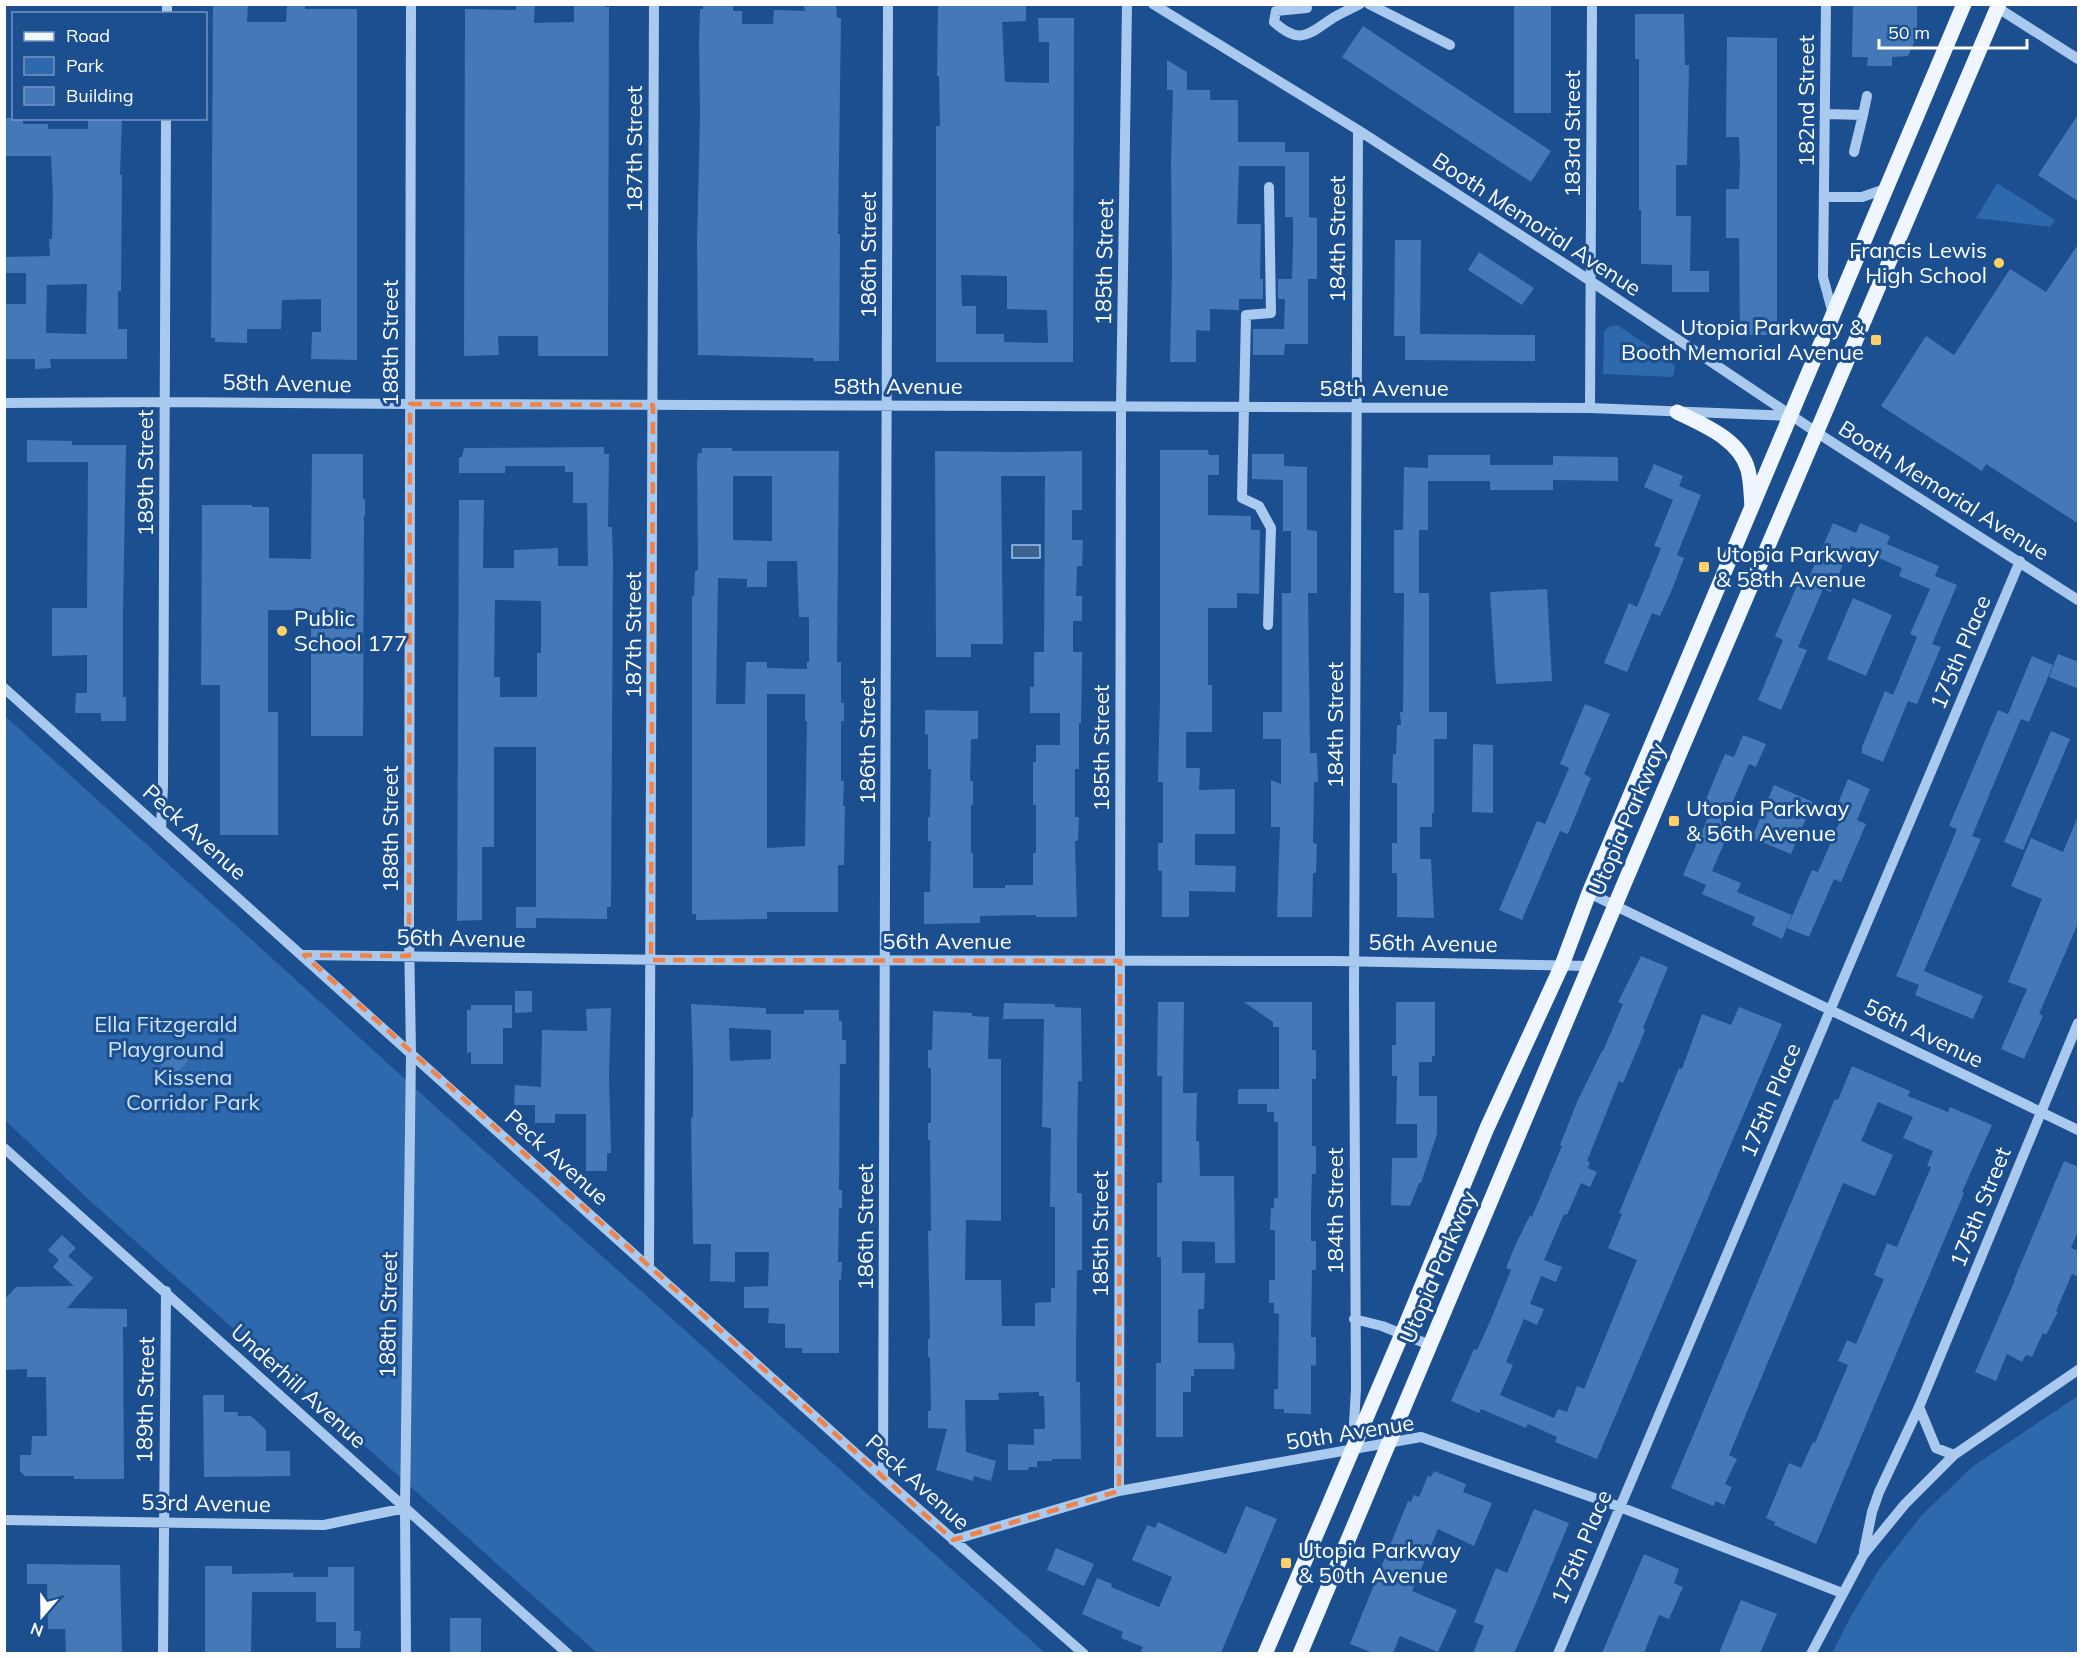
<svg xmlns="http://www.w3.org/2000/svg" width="2083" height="1658" font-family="Mulish,sans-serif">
	<rect width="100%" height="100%" fill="#1b4f8f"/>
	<!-- green -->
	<path fill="#2e69ad" d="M1997,183l58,37 -5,7 -74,-9z
		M1617,325l32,21 26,20 -2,11 -70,-3 1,-42 4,-5z
		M5,716l454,412 586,525h-448l-509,-454 -83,-79z
		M2078,1396v257h-246l20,-39 28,-46 42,-53 50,-48z"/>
	<!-- water -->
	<path fill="#3c6290" stroke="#9cc4f0" stroke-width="1.5" d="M1012,545h28v13h-28z"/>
	<!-- building -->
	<path fill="#4478b7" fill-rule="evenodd" d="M213,4h35l-1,18h39l1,-18h18v5h52v351l-46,-1 1,-27h9v-33l-39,1 -1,29h-34v14l-32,-1v-4h-4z
		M516,4h19l-1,19 40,-1v-18h31v3h4l-1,349h-70v-20h-40l1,19 -35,1 1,-347 51,1z
		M703,4h30v7h9v13h31l1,-14 31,1 -1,-7h32l1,14h4l-3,216h2l-1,127h-25v-3l-116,-3 -1,-112 3,-127 -1,-72 1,-35h3z
		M938,4h88v17l-24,1 3,60 44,1v-41h-10l-1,-24h36l-1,344h-137v-236h4l-1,-50h-2zM961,275l46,1v33l40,1 1,33 -44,-1v-8h-28v-28h-14z
		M1853,4h64v32l-9,20 -16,1v9h-25l1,-9h-16z
		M1514,5h37v108h-37z
		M1635,14h49l1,51h4l-2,100h-11v51h15l-1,55h19v21h-37v-27l-31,-1v-54h-2v-151h-4z
		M1363,26l188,125 -20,31 -189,-125z
		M1727,37l50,1v297h-37l-1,-97h-13v-49h13l1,-26 -1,-26h-13z
		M1167,60l20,12v18h-11h34v10h28v42h47v10h24v65l8,1v61h-9v65h-23l-1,11h-31v-26h31l1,-30h-7v-20h14l1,-33v-29h-8v-51h-46l-2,58h24l-1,55h3v20h-24v11l-29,-1v22l-14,-1v32h-26l2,-91 -1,-108 2,-73h-6z
		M2079,113v89l-41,-27z
		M4,118h19v6h25v5h40v-11h34l-2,57h2l-1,116h-3v38h9v30h-77l1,9 -16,1v-10h-31v-55h22v-31h-22v-16l46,-1 -1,-17h3l1,-42 -2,-41h-47zM87,284l-1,50 -40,-1 1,-48z
		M1395,240h26l-1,94 115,1v26l-130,-1v-24h-11z
		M2079,243v281l-93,-60 -4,7 -101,-65 45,-70 28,19 56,-86 36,23z
		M1479,252l55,36 -12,17 -54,-35z
		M27,440l45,1v4h54l-3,166v86h3v24h-25v-8h-26l1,-20h11v-38l-35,1v-48h35l1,-146h-61z
		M604,447v7h5l-1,73h4l1,38 -2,342h-4v12l-71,-1v-171h-42v100h-12v73l-25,1 2,-421h25l-1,68h31v-18l44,-2v18h30l-1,-63h-14v-31h-8v-6h-60v7h-46v-16h3l2,-9zM495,600l46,1v52h-4v44h-37v-20h-6z
		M702,448h30v3h107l-2,211h4v41h3v18h-3v60h3l-1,25h2l-1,59h-6v47h-71v7l-71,1v-6h-4v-318h2l1,-25 3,-1 -1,-107 1,-10h4zM733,476h39v65l-39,-1zM767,561h30l2,56h10v45h-2v7l-40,-1v-6h-21l-1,42h-29l2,-126 29,1v8h20zM767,694h38v27h2l-2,125 -38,2z
		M1160,450h48l1,5h10v20h-11v40l43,1v14h9l-1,64 -22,-1v15h-29v77h4v47h-26v36h14l-1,22 36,-1v45h-40v31l41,1 -1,26 -46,-1v26h-27v-46h-4v-28h5v-61h-5l2,-82z
		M935,451l86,1 61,-1v59h-10v30h11l-1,26h-5l-1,30h6v25h-9v31h9v10l-1,61h-2v46h-4v48h4l-1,24h-3l2,76h-41v-2l-56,1v7l-56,1v-32h6l1,-51h-3v-24h2l1,-48h-3v-34l-3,-1v-24l53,1v28h-7l-1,42h3v24h-2v48h2v35h32v-3h28v-32h3v-48h-3v-43h3v-17h24v-32h-30v-26h4v-35h10l1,-176h-44l2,168h-32v13h-35z
		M312,454h51v45h2v16h-1l-1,221h-52v-126h-43v102h10v123h-58v-150h-19l1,-180h50v2h17v51l42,1z
		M1252,454h32v12l23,1v63l10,1v62h-9l2,160h7l1,29h-4l-1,61 4,1 -1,29h-3l-1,44h-35l3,-90h-9v-47l10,4v-45h-18v-27h19v-119h9v-62h-8v-51l-31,-1z
		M1428,455h62v10h63v-9l65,1v24l-65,-1v10h-63v-9h-62v49h-9v63h10v119h18v27h-13v74h-2v14h-12v32h11l3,59 -37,-1v-44h-5v-30h5v-60h-5l1,-29h3l1,-29h4l-1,-13h3l1,-119h-10v-63h9l1,-63 24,1z
		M1654,464l29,12 -4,10 22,9 -24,60 7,3 -11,29 -13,29 -8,-3 -25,59 -23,-9 25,-60 8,4 24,-59 -7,-2 19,-46 -29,-13z
		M1833,523l23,10 4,-10 30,13 -3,8 52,22 -4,10 22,9 -25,59 9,3 -24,57 -9,-3 -25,61 -21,-9v-6l23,-56 8,4 24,-58 -7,-3 20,-45 -31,-13 3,-8 -51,-22 -20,46 -8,-3 -25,58 9,3 -26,60 -23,-10 25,-60 -8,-4 25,-57 7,3z
		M1547,589l5,92 -56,3 -6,-92z
		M1853,598l39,17 -26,61 -39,-17z
		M2058,654l21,8v27l-30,-12z
		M2032,656l21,9 -24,57 -8,-3 -49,117 9,3 -57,132 59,25 -10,23 -58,-24 4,-10 -23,-9 61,-147 -8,-3 49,-116 10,4z
		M1585,704l25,10 -26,60 7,4 -23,56 -8,-3 -38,89 -23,-10 38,-89 8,3 24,-56 -9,-4z
		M2051,731l19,8 -47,111 -19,-8z
		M1743,735l23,9 -10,23 -7,-3 -25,58 8,3 -20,46 29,12 -4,9 55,23 -10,24 -30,-14 3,-8 -53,-23 4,-9 -23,-10 26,-60 -8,-3 12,-30 12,-28 9,3z
		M1473,744l20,1v68l-21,-1z
		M1848,779l22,10 -13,31 9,4 -25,58 -7,-3 -25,58 -22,-9 25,-58 6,2 25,-58 -8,-3z
		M1774,785l39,17 -22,52 -39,-16z
		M2079,814v107l-40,93 4,2 -19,43 -23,-10 26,-60 -19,-7 34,-83 -31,-13 20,-48 32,14z
		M516,907h20v21h-20z
		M1641,956l27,11 -25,61 2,2 -8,20 -14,33 -4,-2 -32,80 3,1 -2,6 9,4 -7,15 -9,-4 -14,32 -3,-1 -20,46 18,7 -6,15 -15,-6 -11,28 14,5 -7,16 -13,-6 -18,43 7,3 -13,30 54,23 4,-9 9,3 10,-26 7,3 53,-129 -29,-12 14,-34 -3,-1 60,-145 3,1 20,-55 29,11 8,-18 43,17 -185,435 -42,-17 2,-5 -29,-13 -2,4 -45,-19 -2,4 -28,-12 23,-52 3,1 15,-33 19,-47 -5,-2 8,-20 16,-33 2,2 30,-71 -2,-1 17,-43 25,-51h1l20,-47 -5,-2z
		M515,991h17v21l-17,1z
		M1158,1002h26l-1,91h14l-1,48h3l1,35h34l1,87h-20v-21l-33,-1v32h23l-1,36h-6v34h35l2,12 -1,14h-40v7h-3v16h-8v45h-27v-74h5v-106h-4v-74h5v-107h-5z
		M1244,1002h68v48h4v29h-4v67h4v28h-4l-1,34v33h5v29h-4l-1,67h5v29l-5,-1v49l-27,-1v-4h-10v-20h4l1,-75 -5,-1v-10h-5v-23h6v-50h-5l1,-22h3v-10h4v-76h-4v-10h-7v-8h-29v-15h41v-62h-6v-5z
		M1396,1002h39v54h-3v6h-13v34h18v38l-16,49h-2l-9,23 -19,-1 1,-47h25v-34h-21l1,-48h-5v-31h4z
		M1004,1003l51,1v3l26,1 1,73h-4l-1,66v46h5v77h-5l-1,79v33h4l1,77h-29v2h-15v6h-8l-1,3h-20v-26l26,1v-16h11l-1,-33h-5v-4l-41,1 1,7h-34l1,52 30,9 -5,20 -17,-5 -1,5 -37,-11 11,-41 -19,-1v-17h3l-1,-54h-2v-18h2l-2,-108h3l-1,-91h-2v-17h3v-55h-3v-18h4l1,-39 39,2v3l17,1 -1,42h13v162l-35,-1 -1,60h36l1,46h33v-23l16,-1v-14h4v-81h-5l1,-79 -9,-1 2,-108h-41z
		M691,1004l75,4v6h38v-4h35v11h3v19h4v24h-6l-1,126h3v18h-3l-1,54h4l-1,18h-2v73h-37v-5h-17v-24l-17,-1 1,-15h-25v-21l24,-1 1,-34h-34v30l-25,-1 1,-37h-18l-2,-126 2,-1v-53zM729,1028l42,2v29l-41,2z
		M471,1005h41v23h-9v36h-32v-12l-4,1v-43h4z
		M611,1008l-2,67 2,78h-4v18h-21v-57h-31v9h-20v-18h-21l1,-20 26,2 1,-57 45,1 -1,-22z
		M177,1045l14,12 -17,20 -14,-12z
		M1852,1066l58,25 -2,5 40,16 2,-5 42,18 -30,67 2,1 -148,351 -42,-19 1,-3 -9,-4 23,-55 12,5 12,-26 2,1 33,-78 -10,-4 9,-21 9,4 28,-65 -10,-4 13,-32 10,4 34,-80 -4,-1 6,-15 -30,-13 10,-21 -35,-15 -17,39 32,14 -18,41 -32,-13 -114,272 8,4 -12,25 7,3 -8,18 -8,-4 -3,5 -42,-18 154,-366 10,-23 3,1z
		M2064,1161l15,6v62l-8,19 8,3v26l-7,-3 -16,37 2,1 -12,23 -3,-2 -11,24 -6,-2 -4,7 -15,-8 -11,27 -21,-9 40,-92h-1z
		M62,1235l14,13 -8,8 25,22 -26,30 60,1v18h-4l1,152h-50v-3h-49l-5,-5v-16h11l1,-19h15l-1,-59h-19v-8l-23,1v-70l12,-13 58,-1 -21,-19 6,-7 -11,-10z
		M203,1395h21v17h14v4h13l15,14v21h24v25l-86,1z
		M1434,1471l32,13 -3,8 29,11 -18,43 -36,-17 -26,62 45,19 -19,42 -38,-16 -7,17h-20l-23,-9 58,-143 3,1 3,-7 5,2 9,-21 3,1z
		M1246,1506l31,13 -56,134h-81l3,-6 -22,-9 2,-6 -41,-18 15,-36 15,6 -1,3 48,20 13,-30 -40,-17 15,-35 8,3 3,-6 68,32z
		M1534,1509l35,14 -41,99 -14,31h-41l11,-27 -10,-4 22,-54 11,5z
		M1056,1548l38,16 -10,22 -37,-16z
		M1644,1554l35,15 -5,14 9,4 -14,32 -10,-4 -15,38h-42z
		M27,1564l93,1 2,88h-56l-1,-24h-17l-1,-45h-20z
		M205,1566h27v8l61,-1v4h35v-10h26v64h7l-1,17h-24v-26h-20v-30h-64l-1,61h-46z
		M1741,1600l36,14 -17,39h-41z
		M450,1618h31v35h-31z"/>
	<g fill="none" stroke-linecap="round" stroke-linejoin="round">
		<!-- minor -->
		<path stroke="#a9c9ee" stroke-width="10" d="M1153,4l205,126 210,136 248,166 262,168
			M1369,4l81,41
			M1826,4l-3,273 10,37
			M1307,8l-31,3 -2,11c27,24 34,12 59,-4 8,-5 18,-9 27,-14
			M1998,8l80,51
			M167,14v-10
			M1825,114l38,1 -9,37
			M1863,115l4,-19
			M1825,197h37l26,-9
			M4,403l161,-1 245,2 1180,4 202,8
			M1590,408l2,-404
			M1268,625l3,-97 -12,-22 -17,-8 4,-183 25,-2 -2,-126
			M4,688l879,790 201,176
			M161,828l2,-42 3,-668
			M1589,893l489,237
			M304,955l366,5 664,1 256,5
			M4,1148l564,506
			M649,1266l5,-1262
			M1354,1319l28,7 48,19
			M1353,1441l3,-52 -2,-400 4,-859
			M1954,1455l-18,-7 -17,-41 159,-384
			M883,1478l5,-1474
			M1119,1491l2,-1085 6,-402
			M4,1520l320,5 81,-17
			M953,1540l166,-49 302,-54 199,70 222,86
			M1864,1551l8,-39 7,-20 40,-85
			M163,1654l3,-363
			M406,1654l-1,-146 6,-455 -2,-118 2,-931
			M1558,1654l462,-1093
			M1811,1654l53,-100 41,-50 49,-49 124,-85"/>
		<!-- major -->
		<path stroke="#f0f6ff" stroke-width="15" d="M1677,412c26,13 63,27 71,58 3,11 3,25 4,37
			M1265,1654l137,-320 85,-206 75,-163 27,-72 375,-889
			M1300,1654l324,-770 375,-880"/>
	</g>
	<!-- marked area -->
	<path fill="none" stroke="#ee8249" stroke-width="4.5" stroke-dasharray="12 8" stroke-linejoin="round" d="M410,404l243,1 -2,555 469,1 -1,530 -166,49 -649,-585 105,1z"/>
	<!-- markers -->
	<g fill="#ffd166" stroke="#1b4f8f" stroke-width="2">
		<circle cx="1999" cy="263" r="6"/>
		<rect x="1870" y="334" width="12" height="12" rx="3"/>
		<rect x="1698" y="561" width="12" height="12" rx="3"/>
		<circle cx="282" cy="631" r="6"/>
		<rect x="1668" y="815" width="12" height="12" rx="3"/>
		<rect x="1280" y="1557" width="12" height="12" rx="3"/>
	</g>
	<g text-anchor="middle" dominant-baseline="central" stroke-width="6" stroke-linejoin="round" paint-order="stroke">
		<!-- street labels -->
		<g font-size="22" fill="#fff" stroke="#1b4f8f">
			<text transform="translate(1806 101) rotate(-90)">182nd Street</text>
			<text transform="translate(1572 134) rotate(-90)">183rd Street</text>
			<text transform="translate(634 149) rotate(-90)">187th Street</text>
			<text transform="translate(1537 224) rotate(33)">Booth Memorial Avenue</text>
			<text transform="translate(1337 239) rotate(-90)">184th Street</text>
			<text transform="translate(868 255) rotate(-90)">186th Street</text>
			<text transform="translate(1104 262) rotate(-89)">185th Street</text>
			<text transform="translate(390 343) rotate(-90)">188th Street</text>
			<text transform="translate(287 383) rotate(1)">58th Avenue</text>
			<text x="898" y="386">58th Avenue</text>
			<text x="1384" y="388">58th Avenue</text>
			<text transform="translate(145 473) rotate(-90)">189th Street</text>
			<text transform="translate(1944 490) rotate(32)">Booth Memorial Avenue</text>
			<text transform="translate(633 635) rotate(-90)">187th Street</text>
			<text transform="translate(1960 652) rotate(-67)">175th Place</text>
			<text transform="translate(1335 725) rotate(-90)">184th Street</text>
			<text transform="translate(867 741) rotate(-90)">186th Street</text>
			<text transform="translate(1101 748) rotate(-90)">185th Street</text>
			<text transform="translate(1627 819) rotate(-67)">Utopia Parkway</text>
			<text transform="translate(390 829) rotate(-90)">188th Street</text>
			<text transform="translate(195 832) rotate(42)">Peck Avenue</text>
			<text transform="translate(461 938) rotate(1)">56th Avenue</text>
			<text x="947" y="941">56th Avenue</text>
			<text transform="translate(1433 943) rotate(1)">56th Avenue</text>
			<text transform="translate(1924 1033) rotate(26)">56th Avenue</text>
			<text transform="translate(1770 1100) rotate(-67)">175th Place</text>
			<text transform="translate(557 1157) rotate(42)">Peck Avenue</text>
			<text transform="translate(1980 1207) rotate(-68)">175th Street</text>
			<text transform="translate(1335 1211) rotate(-90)">184th Street</text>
			<text transform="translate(865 1227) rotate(-90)">186th Street</text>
			<text transform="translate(1100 1234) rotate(-90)">185th Street</text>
			<text transform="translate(1438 1267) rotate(-67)">Utopia Parkway</text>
			<text transform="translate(388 1315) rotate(-89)">188th Street</text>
			<text transform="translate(299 1386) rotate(42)">Underhill Avenue</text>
			<text transform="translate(145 1400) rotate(-89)">189th Street</text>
			<text transform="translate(1350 1432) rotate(-9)">50th Avenue</text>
			<text transform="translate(918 1482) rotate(42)">Peck Avenue</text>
			<text transform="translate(206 1503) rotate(1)">53rd Avenue</text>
			<text transform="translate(1581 1547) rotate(-67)">175th Place</text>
		</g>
		<!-- poi labels -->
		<g font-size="22" fill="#fff" stroke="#1b4f8f" text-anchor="start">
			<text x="1987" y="250" text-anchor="end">Francis Lewis<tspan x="1987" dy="25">High School</tspan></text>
			<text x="1864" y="327" text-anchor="end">Utopia Parkway &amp;<tspan x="1864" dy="25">Booth Memorial Avenue</tspan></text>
			<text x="1716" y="554">Utopia Parkway<tspan x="1716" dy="25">&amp; 58th Avenue</tspan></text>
			<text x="294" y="618">Public<tspan x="294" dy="25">School 177</tspan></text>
			<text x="1686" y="808">Utopia Parkway<tspan x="1686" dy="25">&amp; 56th Avenue</tspan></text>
			<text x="1298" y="1550">Utopia Parkway<tspan x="1298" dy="25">&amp; 50th Avenue</tspan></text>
		</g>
		<!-- park labels -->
		<g font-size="22" fill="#cfe3fa" stroke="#1b4f8f">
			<text x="166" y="1024">Ella Fitzgerald<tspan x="166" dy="25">Playground</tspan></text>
			<text x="193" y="1077">Kissena<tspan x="193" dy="25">Corridor Park</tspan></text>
		</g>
	</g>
	<!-- border -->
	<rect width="2083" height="1658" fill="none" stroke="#ffffff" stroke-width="12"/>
	<!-- legend -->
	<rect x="12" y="12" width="195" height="108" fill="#1b4f8f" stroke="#7695bc" stroke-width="1.5"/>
	<rect x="24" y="32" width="30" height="9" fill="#f0f6ff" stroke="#7695bc" stroke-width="1.5"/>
	<text x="66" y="42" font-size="18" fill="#ffffff">Road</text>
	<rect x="24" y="57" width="30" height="18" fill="#2e69ad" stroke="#7695bc" stroke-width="1.5"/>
	<text x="66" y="72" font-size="18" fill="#ffffff">Park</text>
	<rect x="24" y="87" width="30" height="18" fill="#4478b7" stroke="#7695bc" stroke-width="1.5"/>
	<text x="66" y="102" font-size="18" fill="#ffffff">Building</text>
	<!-- north arrow -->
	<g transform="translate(42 1616) rotate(200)" stroke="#1b4f8f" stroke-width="4.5" paint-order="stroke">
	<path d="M0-4.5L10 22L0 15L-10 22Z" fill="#ffffff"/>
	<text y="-9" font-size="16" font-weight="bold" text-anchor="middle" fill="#ffffff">N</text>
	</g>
	<!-- scale -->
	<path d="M1879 39v9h148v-9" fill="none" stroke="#ffffff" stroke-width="3"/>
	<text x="1888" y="39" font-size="18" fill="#ffffff" stroke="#1b4f8f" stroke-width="4.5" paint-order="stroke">50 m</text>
</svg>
